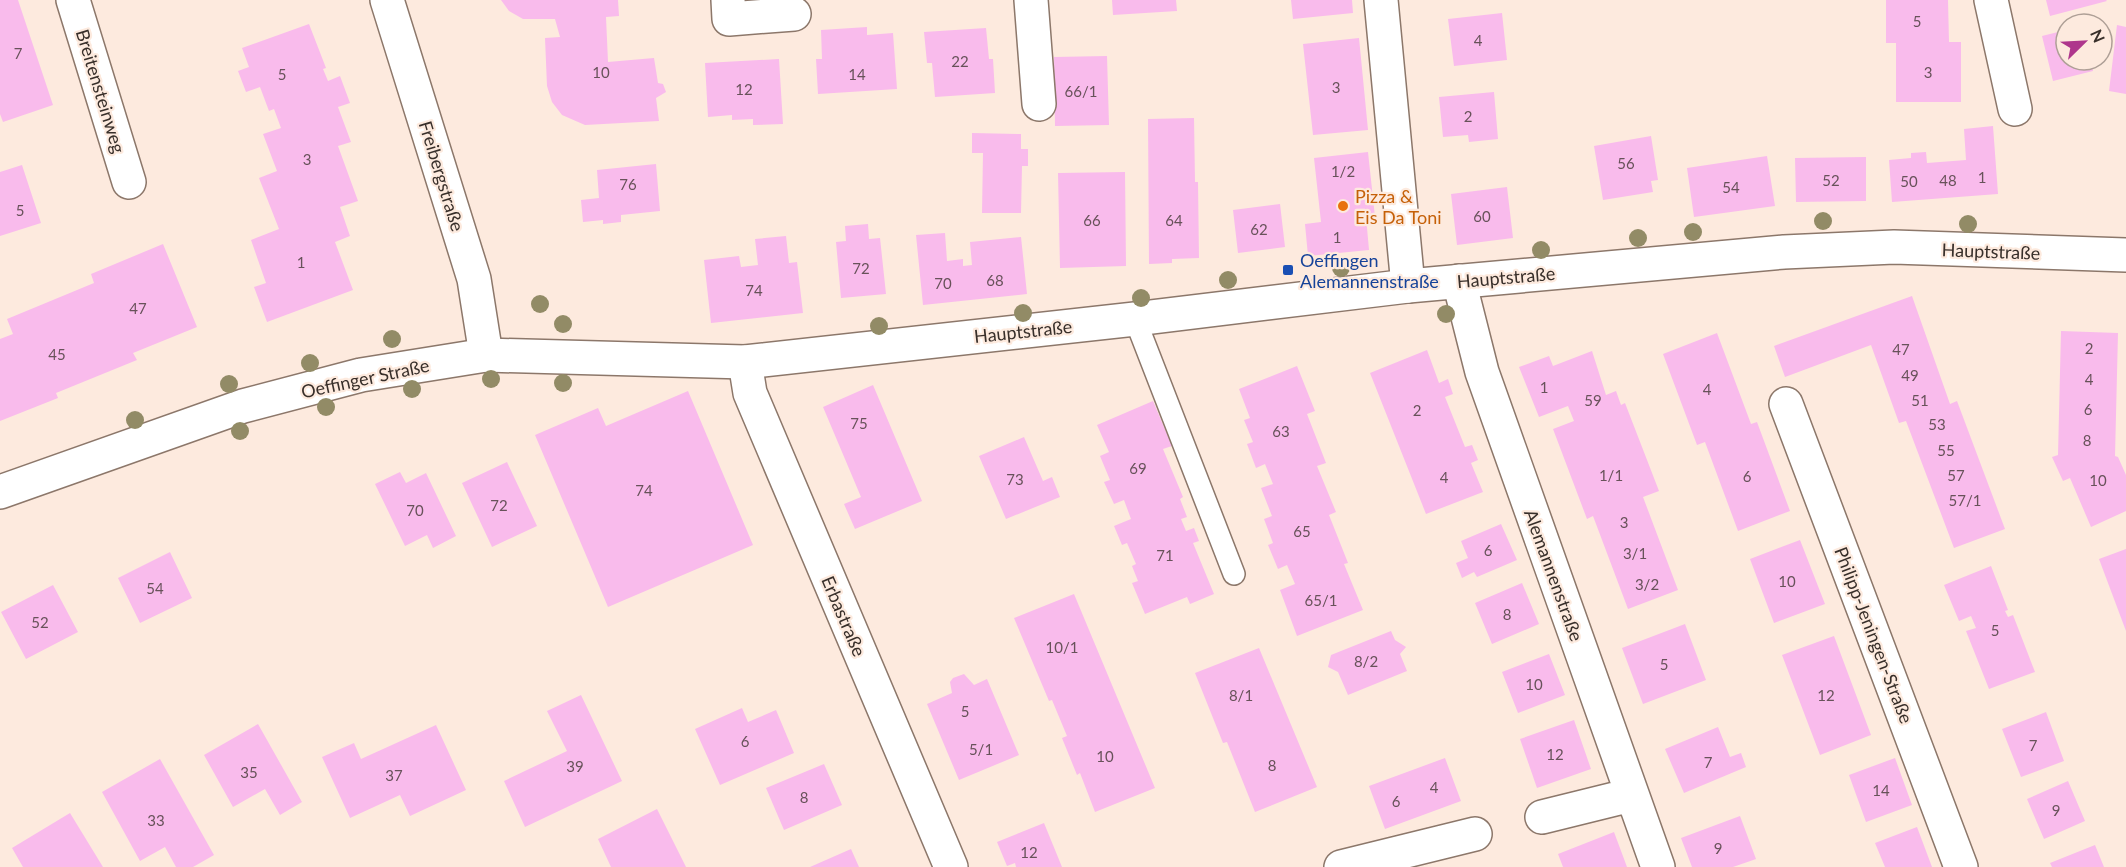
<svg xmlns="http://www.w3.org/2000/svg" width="2126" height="867" font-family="Lato,sans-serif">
	<rect width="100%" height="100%" fill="#fdeade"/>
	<!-- building -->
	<path fill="#f9bbec" d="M0,0h18l35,105 -50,17 -3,-8z
		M501,0h117l1,16 -13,1 2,45 46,-4 4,25 5,1 3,8 -10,6 3,23 -74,4 -23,-10 -10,-13 -5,-16 -2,-48 15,-1 -5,-18h-32l-14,-8z
		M1112,0h64l1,11 -64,4z
		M1291,0h61l1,13 -60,6z
		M1886,0h62l1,42h12v60h-65v-59h-10z
		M2046,0h60l1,1 -57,15z
		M1502,13l5,47 -53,6 -6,-47z
		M309,24l17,44 -3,1 5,12 12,-5 10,27 -12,4 13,35 -13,4 20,55 -18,6 10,29 -15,6 18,48 -86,32 -13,-35 12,-4 -15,-43 28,-11 -20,-51 18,-7 -14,-37 18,-6 -7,-19 -5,2 -9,-24 -14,5 -8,-21 11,-4 -7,-19z
		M2117,25l9,2v67l-17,-3z
		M867,27v8l26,-2 4,56 -79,5 -2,-35h6l-1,-29z
		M986,28l3,31h4l2,34 -60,4 -3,-34h-5l-3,-31z
		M2066,30v30h25l2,11 -40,10 -11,-45z
		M1359,38l9,92 -55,5 -10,-91z
		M1107,56l2,69 -54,1 -1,-69z
		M779,59l4,65 -30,1v-6l-21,1v-5l-24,2 -3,-54z
		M1494,92l4,47 -29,3 -1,-7 -25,2 -4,-40z
		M1194,118l1,64h3l1,76 -27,1v4l-23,1 -1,-145z
		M1993,126l5,68 -106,8 -3,-42 22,-2v-5l15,-1 1,11 39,-3 -2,-31z
		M972,133l49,1v15h7v17h-6l-1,47h-39l1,-60h-11z
		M1651,136l7,44 -7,1 2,11 -50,8 -9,-54z
		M1368,152l7,65h-9l3,33 -61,6 -3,-32 16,-2 -7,-64z
		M1767,156l8,50 -81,11 -7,-49z
		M1866,157v44l-70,1 -1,-44z
		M656,164l4,47 -39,4v7l-18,2v-4l-20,2 -2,-22 18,-2 -2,-28z
		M22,165l19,58 -41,13v-64z
		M1125,172l1,94 -66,2 -2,-95z
		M1507,187l6,51 -56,7 -6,-51z
		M1280,204l5,43 -47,6 -5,-43z
		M868,224l1,15 11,-1 6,56 -45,4 -5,-56 10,-1 -1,-15z
		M945,233l2,28 16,-2v7l9,-1 -2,-23 51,-5 6,57 -104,11 -7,-70z
		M786,236l3,27 8,-1 6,51 -92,10 -7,-63 35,-4 2,11 17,-2 -3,-26z
		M163,244l34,83 -64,26 4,7 -81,33 2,5 -58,23v-82l13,-5 -6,-15 87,-36 -3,-9z
		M1912,296l38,108 7,-3 48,128 -51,19 -48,-127 -7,2 -28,-78 -86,32 -11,-31z
		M2061,331l57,2 -3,123 3,1 8,18v36l-35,16 -21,-49 -7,3 -11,-24 6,-2z
		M1717,333l34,91 6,-2 33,89 -52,20 -33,-89 -8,3 -34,-91z
		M1427,350l12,33 9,-4 5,15 -8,3 20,50 7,-2 6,15 -7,3 12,29 -57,22 -56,-141z
		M1592,351l14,44 10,-4 5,14 4,-2 34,88 -16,6 35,93 -50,19 -35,-93 -6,3 -34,-90 21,-8 -6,-15 -29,11 -20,-50 30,-11 4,10z
		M1297,366l18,45 -8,3 19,49 -9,3 19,46 -7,3 19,48 -4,1 19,46 -66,26 -17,-46 15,-6 -8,-19 -9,4 -10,-24 5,-2 -9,-24 8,-3 -11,-28 12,-4 -8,-20 -9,4 -9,-24 6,-2 -9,-22 6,-2 -11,-29z
		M873,385l49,116 -67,28 -11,-25 17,-7 -38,-90z
		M688,391l65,154 -145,62 -73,-172 63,-27 8,18z
		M1153,401l19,45 -9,3 20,48 -3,2 7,18 -6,2 5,12 8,-3 5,13 -6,2 21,51 -24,10 -3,-7 -42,17 -13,-31 6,-2 -6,-15 4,-2 -9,-21 -5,2 -8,-19 17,-7 -7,-19 -10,4 -10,-22 6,-2 -10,-24 9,-4 -12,-27z
		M1024,437l19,44 9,-4 8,20 -54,22 -27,-63z
		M507,462l30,64 -45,21 -30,-64z
		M400,472l6,11 20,-10 30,63 -23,12 -6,-13 -22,11 -30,-62z
		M1501,524l16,36 -40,17 -3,-5 -12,6 -6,-15 12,-5 -7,-17z
		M1800,540l25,64 -51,19 -24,-64z
		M2126,549v82l-27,-72z
		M170,552l22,46 -52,25 -22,-45z
		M1991,566l17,44 -3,1 3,6 5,-2 22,57 -46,17 -23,-58 10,-3 -5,-12 -12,5 -15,-36z
		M1522,583l17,41 -47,20 -17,-41z
		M53,585l25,47 -52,27 -25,-47z
		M1074,594l81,194 -60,24 -15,-39 -3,2 -15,-37 5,-2 -15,-36 -3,1 -35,-83z
		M1685,624l21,56 -63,24 -21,-56z
		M1391,631l4,9 11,7 -6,7 7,17 -59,24 -10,-23 -10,-5 3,-12z
		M1834,636l37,99 -51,20 -38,-100z
		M1259,648l58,139 -62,25 -28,-70 -4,1 -28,-70z
		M1549,654l16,41 -47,18 -16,-41z
		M964,674l10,11 13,-6 32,76 -60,25 -32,-76 25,-11 -2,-11 3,-4z
		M581,695l41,86 -97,46 -21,-46 63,-30 -20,-40z
		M742,708l6,14 28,-12 18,43 -74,32 -25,-56z
		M2046,712l18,49 -43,16 -19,-48z
		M1574,720l17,49 -54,19 -17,-49z
		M258,724l44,78 -22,13 -15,-26 -32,18 -29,-52z
		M436,725l30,65 -56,26 -10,-21 -50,23 -28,-61 32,-14 7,16z
		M1718,727l12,30 11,-4 5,14 -62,26 -19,-44z
		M1445,758l16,43 -76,28 -16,-43z
		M1895,758l17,47 -46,17 -17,-47z
		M160,759l54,96 -21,12h-17l-11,-20 -25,14 -38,-69z
		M824,764l18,41 -58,25 -18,-42z
		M2068,781l17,40 -41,18 -17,-40z
		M657,809l29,58h-75l-13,-28z
		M70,813l33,54h-80l-11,-19z
		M1740,816l16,43 -23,8h-41l-11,-29z
		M1044,823l18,44h-46l-1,-4 -8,3 -10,-24z
		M1917,827l15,40h-47l-10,-24z
		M1614,832l13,35h-64l-5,-13z
		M2095,845l9,22h-52l-2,-4z
		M851,849l8,18h-49z"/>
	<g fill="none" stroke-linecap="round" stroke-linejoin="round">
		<defs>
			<path id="lane" d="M1135,319l99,255"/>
			<path id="street" d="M73,0l56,182
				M387,0l87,279 12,76
				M728,0l1,19 65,-5
				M1031,0l8,104
				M1381,0l27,286
				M1991,0l24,109
				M1459,281l23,91 176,495
				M745,362l5,31 201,474
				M1786,404l175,463
				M1542,817l89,-22
				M1341,867l134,-33"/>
			<path id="secondary" d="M0,492l243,-86 118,-31 125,-20 259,7 390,-43 273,-33 376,-34 110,-5 232,8"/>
		</defs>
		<!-- lane casing -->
		<use href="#lane" stroke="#8c776a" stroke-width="24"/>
		<!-- street casing -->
		<use href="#street" stroke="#8c776a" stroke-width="36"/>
		<!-- secondary casing -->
		<use href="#secondary" stroke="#8c776a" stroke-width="36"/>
		<!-- lane -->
		<use href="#lane" stroke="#fff" stroke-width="21"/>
		<!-- street -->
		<use href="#street" stroke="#fff" stroke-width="33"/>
		<!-- secondary -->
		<use href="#secondary" stroke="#fff" stroke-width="33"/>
	</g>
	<!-- trees -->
	<g fill="#928b66">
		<circle cx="1823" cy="221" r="9"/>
		<circle cx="1968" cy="224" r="9"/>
		<circle cx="1693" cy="232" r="9"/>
		<circle cx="1638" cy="238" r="9"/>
		<circle cx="1541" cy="250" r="9"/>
		<circle cx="1341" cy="268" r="9"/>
		<circle cx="1228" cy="280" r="9"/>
		<circle cx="1141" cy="298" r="9"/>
		<circle cx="540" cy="304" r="9"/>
		<circle cx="1023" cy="313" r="9"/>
		<circle cx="1446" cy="314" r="9"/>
		<circle cx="563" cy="324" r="9"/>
		<circle cx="879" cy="326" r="9"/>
		<circle cx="392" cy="339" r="9"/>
		<circle cx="310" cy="363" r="9"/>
		<circle cx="491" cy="379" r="9"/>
		<circle cx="563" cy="383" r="9"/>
		<circle cx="229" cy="384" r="9"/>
		<circle cx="412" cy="389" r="9"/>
		<circle cx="326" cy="407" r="9"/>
		<circle cx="135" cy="420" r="9"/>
		<circle cx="240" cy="431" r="9"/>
	</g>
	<!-- markers -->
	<circle fill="#e8710a" stroke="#fdeade" stroke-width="2" cx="1343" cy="206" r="6"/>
	<rect fill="#1a4fb4" stroke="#fdeade" stroke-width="2" x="1282" y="264" width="12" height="12" rx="3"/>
	<g text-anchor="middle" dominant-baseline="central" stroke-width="4.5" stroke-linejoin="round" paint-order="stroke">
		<!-- number labels -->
		<g font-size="15" fill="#68525a">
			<text x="1917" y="21">5</text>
			<text x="1478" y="40">4</text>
			<text x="18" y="53">7</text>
			<text x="960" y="61">22</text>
			<text x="601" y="72">10</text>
			<text x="1928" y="72">3</text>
			<text x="282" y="74">5</text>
			<text x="857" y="74">14</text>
			<text x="1336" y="87">3</text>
			<text x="744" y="89">12</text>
			<text x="1081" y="91">66/1</text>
			<text x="1468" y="116">2</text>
			<text x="307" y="159">3</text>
			<text x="1626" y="163">56</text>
			<text x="1343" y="171">1/2</text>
			<text x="1982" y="177">1</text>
			<text x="1831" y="180">52</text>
			<text x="1948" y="180">48</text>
			<text x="1909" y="181">50</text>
			<text x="628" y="184">76</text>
			<text x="1731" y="187">54</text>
			<text x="20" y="210">5</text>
			<text x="1482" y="216">60</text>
			<text x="1092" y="220">66</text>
			<text x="1174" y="220">64</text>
			<text x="1259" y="229">62</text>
			<text x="1337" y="237">1</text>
			<text x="301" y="262">1</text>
			<text x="861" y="268">72</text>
			<text x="995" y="280">68</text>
			<text x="943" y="283">70</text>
			<text x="754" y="290">74</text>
			<text x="138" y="308">47</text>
			<text x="2089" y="348">2</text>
			<text x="1901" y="349">47</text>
			<text x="57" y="354">45</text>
			<text x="1910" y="375">49</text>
			<text x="2089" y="379">4</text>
			<text x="1544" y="387">1</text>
			<text x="1707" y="389">4</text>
			<text x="1593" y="400">59</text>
			<text x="1920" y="400">51</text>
			<text x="2088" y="409">6</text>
			<text x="1417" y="410">2</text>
			<text x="859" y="423">75</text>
			<text x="1937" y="424">53</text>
			<text x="1281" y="431">63</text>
			<text x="2087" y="440">8</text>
			<text x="1946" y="450">55</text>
			<text x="1138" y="468">69</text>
			<text x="1611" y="475">1/1</text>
			<text x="1956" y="475">57</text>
			<text x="1747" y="476">6</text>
			<text x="1444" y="477">4</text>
			<text x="1015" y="479">73</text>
			<text x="2098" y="480">10</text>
			<text x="644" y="490">74</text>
			<text x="1965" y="500">57/1</text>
			<text x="499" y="505">72</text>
			<text x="415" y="510">70</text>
			<text x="1624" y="522">3</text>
			<text x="1302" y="531">65</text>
			<text x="1488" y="550">6</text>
			<text x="1635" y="553">3/1</text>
			<text x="1165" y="555">71</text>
			<text x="1787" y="581">10</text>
			<text x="1647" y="584">3/2</text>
			<text x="155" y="588">54</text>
			<text x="1321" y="600">65/1</text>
			<text x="1507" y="614">8</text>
			<text x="40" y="622">52</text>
			<text x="1995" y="630">5</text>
			<text x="1062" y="647">10/1</text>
			<text x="1366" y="661">8/2</text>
			<text x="1664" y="664">5</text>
			<text x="1534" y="684">10</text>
			<text x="1241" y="695">8/1</text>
			<text x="1826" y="695">12</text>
			<text x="965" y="711">5</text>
			<text x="745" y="741">6</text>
			<text x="2033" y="745">7</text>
			<text x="981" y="749">5/1</text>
			<text x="1555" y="754">12</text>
			<text x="1105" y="756">10</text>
			<text x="1708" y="762">7</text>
			<text x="1272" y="765">8</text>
			<text x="575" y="766">39</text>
			<text x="249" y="772">35</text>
			<text x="394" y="775">37</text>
			<text x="1434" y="787">4</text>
			<text x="1881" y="790">14</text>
			<text x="804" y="797">8</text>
			<text x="1396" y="801">6</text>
			<text x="2056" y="810">9</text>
			<text x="156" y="820">33</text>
			<text x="1718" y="848">9</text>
			<text x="1029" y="852">12</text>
		</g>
		<!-- street labels -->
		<g font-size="18" fill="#382f2a" stroke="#fdeade">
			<text transform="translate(101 91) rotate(73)">Breitensteinweg</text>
			<text transform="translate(442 176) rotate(73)">Freibergstraße</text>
			<text transform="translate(1991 251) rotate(2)">Hauptstraße</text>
			<text transform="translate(1506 277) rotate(-5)">Hauptstraße</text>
			<text transform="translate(1023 331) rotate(-6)">Hauptstraße</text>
			<text transform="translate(365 378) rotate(-12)">Oeffinger Straße</text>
			<text transform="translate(1554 575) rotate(70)">Alemannenstraße</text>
			<text transform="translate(844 616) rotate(67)">Erbastraße</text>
			<text transform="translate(1874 635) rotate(69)">Philipp-Jeningen-Straße</text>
		</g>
		<!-- food labels -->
		<g font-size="18" fill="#c56008" stroke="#fdeade" text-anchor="start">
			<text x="1355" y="196">Pizza &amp;<tspan x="1355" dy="21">Eis Da Toni</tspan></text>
		</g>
		<!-- transit labels -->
		<g font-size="18" fill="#164399" stroke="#fdeade" text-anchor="start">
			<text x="1300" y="260">Oeffingen<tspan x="1300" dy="21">Alemannenstraße</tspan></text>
		</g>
	</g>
	<!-- north arrow -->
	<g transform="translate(2084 42) rotate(66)"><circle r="28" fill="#fdeade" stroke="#ae9f96" stroke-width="1.5"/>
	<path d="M0-4.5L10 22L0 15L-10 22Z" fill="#ae368c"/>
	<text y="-9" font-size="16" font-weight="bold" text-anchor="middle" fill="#382f2a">N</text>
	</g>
</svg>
